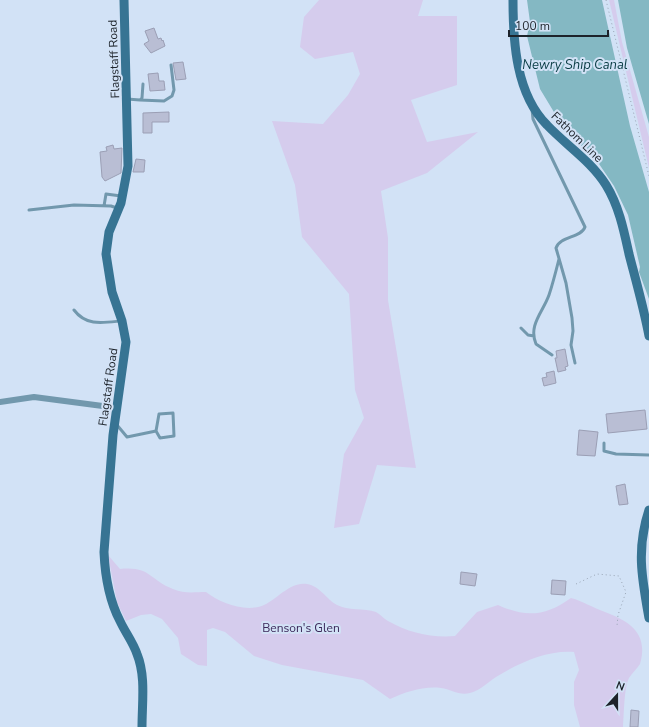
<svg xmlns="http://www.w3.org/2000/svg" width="649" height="727" font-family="'Nunito Sans',sans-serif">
	<rect width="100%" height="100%" fill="#d2e2f6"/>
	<!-- green -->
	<path fill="#d5cced" d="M319,0h104l-5,16h39v69l-46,15 16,42 51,-10 -51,41 -46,18 7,47v62l28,168 -39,-3 -18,59 -25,4 10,-74 20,-36 -9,-28 -6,-96 -47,-57 -7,-52 -23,-64 51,3 25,-29 12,-21 -7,-22 -38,7 -15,-12 4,-30z
		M609,0h5l8,42 27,95v31z
		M108,555l12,14c31,-3 29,11 53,20 12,5 21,3 33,3 14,11 40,21 58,13 13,-6 27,-24 43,-21 13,2 19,15 30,21 11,6 27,3 39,7 4,2 8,7 12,9 21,12 44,17 67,15l22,-24 21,-7c28,13 48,11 73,-7 12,3 22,10 34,14 24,9 44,21 35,52 -3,5 -8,9 -11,14 -5,9 -5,38 -6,49h-43l-6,-22v-23l5,-12 -5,-18c-27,-2 -55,11 -78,25 -8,5 -15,13 -26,16 -11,3 -19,-4 -29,-5 -18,-2 -35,4 -51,11l-27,-19 -81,-15 -28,-9 -29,-24 -12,-4 -6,2v36l-9,-1 -17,-11 -3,-16 -16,-19 -11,-5 -10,1 -15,6 -9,-19z"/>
	<!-- water -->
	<path fill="#84b8c3" d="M527,0h75l28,126 19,66v107l-10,-27 1,-5 -12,-52 -14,-29 -19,-28 -29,-26 -26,-43 -13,-53 3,-14z
		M618,0h31v124l-22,-76z"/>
	<!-- building -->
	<path fill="#b9bed4" stroke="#9b9fb5" d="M154,28l4,11 3,-1 1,3 1,-1 2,6 -14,7 -7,-9 5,-3 -4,-10z
		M183,62l3,17 -10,1 -3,-17z
		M158,73l1,8h5l1,9 -15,1 -2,-17z
		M169,112v10h-17v11h-9v-20z
		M113,145l1,4 8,-1 -1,25 -16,8 -3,-4 -2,-25 7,-1 -1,-4z
		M136,159l9,1 -1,12h-11z
		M565,349l3,17 -3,1 1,3 -8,2 -3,-14h2l-1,-7z
		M554,371l2,12 -12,3 -2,-8 5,-1 -1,-4z
		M645,410l2,19 -39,4 -2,-19z
		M579,430l19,2 -3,24 -18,-1z
		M625,484l3,20 -9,1 -3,-19z
		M461,572l16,2 -2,12 -15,-2z
		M552,580l14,1 -1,14 -14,-1z
		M631,710l8,1 -1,16h-8z"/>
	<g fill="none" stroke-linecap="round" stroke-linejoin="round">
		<!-- path -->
		<path stroke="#99a5b5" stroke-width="1" stroke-dasharray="1 3" stroke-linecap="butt" d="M606,0l43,176
			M576,584l21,-10 22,2 7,16 -8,23 -1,11"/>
		<!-- lane -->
		<path stroke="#7298ad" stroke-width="3" d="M127,99l13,1 2,-2 1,-14
			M140,100l24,1 8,-5 2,-6 -3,-25
			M532,109l1,10 52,108c-4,11 -25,9 -29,21l10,35 6,35 1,13 -2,14 4,18
			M104,206l2,-12 15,2
			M29,210l45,-5 37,1 6,2
			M74,310c12,16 28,13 46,11
			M521,328l7,7 6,1
			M552,355l-16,-11c-8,-19 7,-32 13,-49 4,-12 7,-24 10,-36
			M117,425l10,12 29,-6 3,-17 14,-1 1,23 -14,2 -4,-7
			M604,443v8l12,3 33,1"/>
		<!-- street -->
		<path stroke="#7298ad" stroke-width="6" d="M0,402l34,-5 84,11"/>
		<!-- secondary -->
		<path stroke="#377493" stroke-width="9" d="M124,0l4,166 -7,37 -12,29 -3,22 6,38 10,29 4,21 -13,93 -9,117c1,23 5,48 16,69 5,11 13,21 17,33 9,22 5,49 5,73
			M513,0c0,42 3,94 34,125 20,21 44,36 59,60 13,21 18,46 23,69 7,27 15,55 20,82
			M649,510c-13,39 -7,69 0,108"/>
	</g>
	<g text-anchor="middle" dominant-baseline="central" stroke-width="4" stroke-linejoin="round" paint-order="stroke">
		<!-- street labels -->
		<g font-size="12" fill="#1d232a" stroke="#d2e2f6">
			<text transform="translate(114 59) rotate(-92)">Flagstaff Road</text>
			<text transform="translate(577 137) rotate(44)">Fathom Line</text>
			<text transform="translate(108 387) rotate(-82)">Flagstaff Road</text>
		</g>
		<!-- park labels -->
		<g font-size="12" fill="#3a2759" stroke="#d2e2f6">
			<text x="301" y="628">Benson's Glen</text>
		</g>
		<!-- water labels -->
		<g font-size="13" font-style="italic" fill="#093c44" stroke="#d2e2f6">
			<text x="575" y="65">Newry Ship Canal</text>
		</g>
	</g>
	<!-- north arrow -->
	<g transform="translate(617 695) rotate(21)" stroke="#d2e2f6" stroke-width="3" paint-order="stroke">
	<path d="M0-3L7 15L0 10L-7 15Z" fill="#1d232a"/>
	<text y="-6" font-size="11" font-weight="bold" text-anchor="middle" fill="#1d232a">N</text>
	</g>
	<!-- scale -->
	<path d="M509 30v6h99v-6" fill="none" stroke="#1d232a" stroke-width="2"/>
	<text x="515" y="30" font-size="12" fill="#1d232a" stroke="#d2e2f6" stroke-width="3" paint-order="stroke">100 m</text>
</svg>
